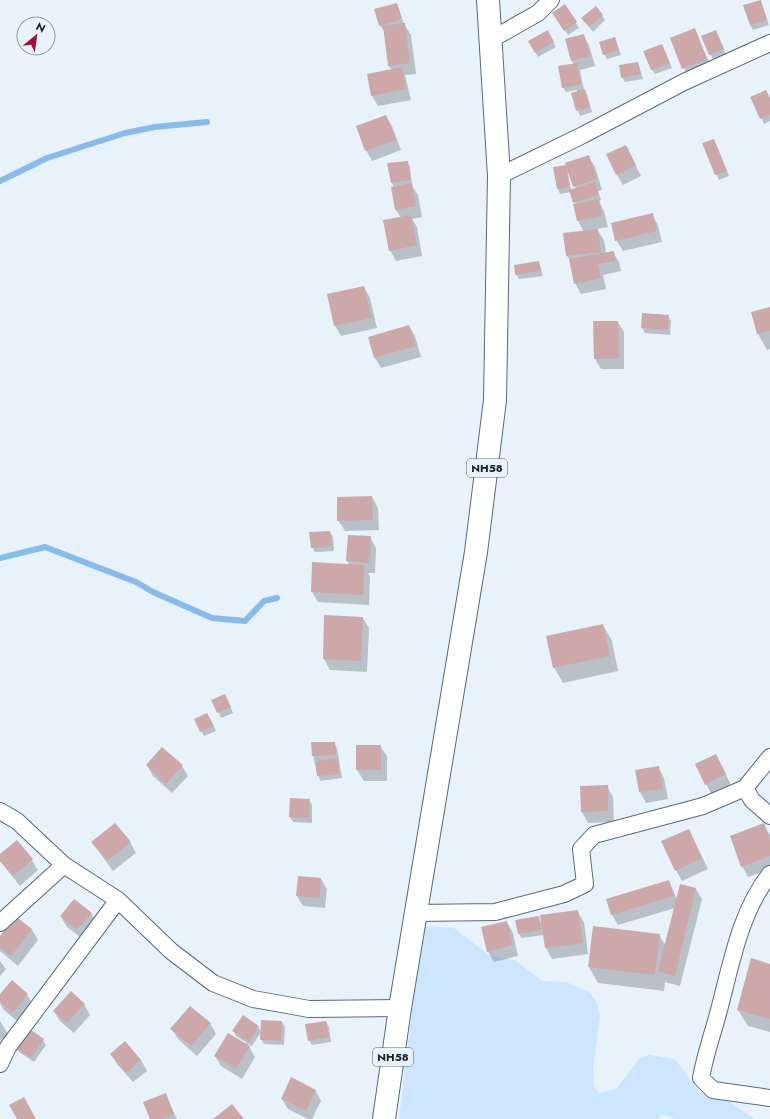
<svg xmlns="http://www.w3.org/2000/svg" width="770" height="1119" font-family="Jost,sans-serif">
	<rect width="100%" height="100%" fill="#e8f2fb"/>
	<!-- green -->
	<path fill="#cde6ff" d="M422,926l32,2 36,28 25,4 27,21 25,1 23,11 6,7 4,17 -7,52 1,17 5,7 17,-4 25,-32 8,-2 26,4 24,33 26,7 30,20h-81l-12,-5 -4,5h-259z"/>
	<!-- shadow -->
	<path fill="#0003" fill-rule="evenodd" d="M760,0l9,25 -16,5 -3,-5z
		M397,4l7,20 7,11 5,39 -11,1 6,25 -33,6 -6,-10 20,-26 -3,-4 -5,-36h-1l-3,-5z
		M565,5l14,23 -11,7 -12,-17z
		M596,7l9,13 -12,12 -10,-13z
		M694,29l19,41 -24,9 -18,-41z
		M547,31l9,16 -18,10 -9,-16z
		M583,35l6,10 6,21 -15,4 4,20 3,5 5,17 -12,4 -8,-23 5,-1v-2l-11,2 -3,-5 11,-23 -3,-4z
		M718,37l8,17 -13,5 -3,-5z
		M615,39l6,16 -14,4 -3,-5z
		M662,45l10,23 -17,6 -3,-4z
		M638,63l5,16 -18,3 -3,-5z
		M752,97l18,2v22l-6,3z
		M386,116l6,10 9,24 -29,11 -6,-11z
		M704,144l12,1 13,31 -10,4z
		M626,146l15,30 -18,9 -6,-10z
		M589,157l6,10 7,23 -4,1 3,9 -2,1 5,10 4,16 -11,2 7,11 2,13 7,-1 6,10 2,9 -18,4 3,14 -25,5 -6,-11 -4,-22 -4,-5 -2,-22 19,-2 -6,-11 -2,-16 -5,-13 -11,2 -2,-5 -4,-21 13,-2zM568,173h1l7,16 -5,1z
		M407,162l3,5 2,19 6,9 4,22 -10,2 5,8 5,29 -26,5 -6,-11 11,-32 -5,-8 -2,-23 -2,-4 -4,-19z
		M652,215l6,10 4,17 -39,9 -7,-11z
		M539,262l4,14 -24,3 -3,-5z
		M364,287l6,11 7,30 -36,8 -6,-10z
		M770,308v41l-3,1 -9,-16z
		M668,316l3,5 -1,14 -25,-2 -3,-5z
		M618,322l6,10v37h-23l-6,-10z
		M409,326l6,10 6,21 -40,11 -6,-10 -6,-20z
		M372,497l6,11 1,22 -34,1 -7,-11z
		M330,532l3,5 1,14 -19,1 -3,-5z
		M370,537l6,11 -1,25h-7l2,4 -1,28 -51,-3 -6,-10 38,-27 -3,-4z
		M325,616l38,2 6,10 -2,44 -37,-2 -6,-11z
		M603,625l9,16 6,30 -55,12 -9,-16z
		M213,700h15l5,13 -12,5z
		M195,719h15l6,12 -12,5z
		M334,743l3,5 5,30 -22,3 -7,-25z
		M357,746h23l7,10v25h-23l-7,-11z
		M147,765l35,1 6,10 -16,17 -19,-17z
		M721,765l10,20 -19,10 -6,-11z
		M658,767l6,11 4,21 -22,4 -6,-11 -4,-21z
		M607,786l6,11 1,25 -26,1 -6,-11z
		M291,799l18,1 3,5v18l-19,-1 -3,-5z
		M764,825l6,10v34l-22,8 -6,-11z
		M689,830l19,39 -26,12 -6,-11z
		M17,841l15,19 6,10 -18,16 -20,-25v-5z
		M92,842h38l6,11 -23,18z
		M321,879l6,10 -2,19 -22,-2 -6,-10z
		M669,881l8,18 19,-10 6,10 -22,87 -15,-4 -1,9 -66,-8 -9,-16 70,-32 7,11 9,-38 -57,17 -6,-10 -5,-15z
		M577,911l7,11 4,32 -36,5 -6,-11 -2,-13 -23,3 -2,-5 19,-16 4,7z
		M91,913l6,11 -13,16 -17,-13 -6,-10z
		M15,917l17,13 6,10 -20,26 -18,-15v-14z
		M507,922l6,11 5,23 -24,6 -6,-10z
		M0,961l6,8 -6,7z
		M770,965v67l-22,-6 -10,-16z
		M27,995l7,10 -15,18 -16,-14 -3,-6v-7z
		M84,1004l6,11 -16,18 -14,-12 -6,-10z
		M0,1021l8,13 -8,7z
		M282,1022l3,5 -1,18 -20,-1 -3,-5v-7l-9,14 -5,-3 8,14 -13,22 -21,-13 -6,-10 32,-13 -11,-7 -2,-5 24,-4 3,5z
		M326,1022l3,5 2,15 -19,3 -3,-5z
		M210,1023l6,11 -19,22 -19,-17 -6,-10z
		M43,1040l3,5 -12,17 -15,-10 -3,-5z
		M125,1042l16,18 6,11 -14,11 -16,-18 -6,-10z
		M315,1090l6,11 -9,18h-4l-20,-10 -6,-10z
		M165,1095l12,24h-26z"/>
	<g fill="none" stroke-linecap="round" stroke-linejoin="round">
		<!-- stream -->
		<path stroke="#85bbed" stroke-width="6" d="M0,181l47,-23 78,-25 30,-6 52,-5
			M0,558l45,-11 91,35 17,10 59,26 33,3 19,-20 13,-3"/>
	</g>
	<!-- building -->
	<path fill="#cca8a9" d="M761,0l6,20 -17,5 -7,-20z
		M397,3l5,16 -23,7 -5,-17z
		M565,4l12,18 -13,9 -12,-18z
		M596,6l7,9 -14,12 -8,-9z
		M405,23l5,40 -22,3 -5,-40z
		M695,28l12,31 -25,10 -12,-31z
		M548,30l6,12 -19,11 -7,-12z
		M716,30l8,19 -15,6 -8,-19z
		M584,34l6,22 -19,5 -6,-22z
		M615,37l4,13 -16,5 -4,-13z
		M662,44l8,19 -19,7 -8,-19z
		M638,62l3,12 -20,4 -2,-13z
		M577,63l4,21 -19,4 -4,-22z
		M402,67l4,22 -35,7 -4,-22z
		M585,89l5,18 -14,4 -5,-18z
		M766,90l4,8v17l-10,4 -10,-22z
		M386,115l10,25 -31,11 -9,-25z
		M714,139l13,32 -12,4 -13,-32z
		M626,145l10,20 -20,10 -10,-21z
		M589,155l8,24 -24,8 -8,-24z
		M408,161l3,19 -20,3 -4,-20z
		M566,165l3,22 -12,2 -4,-22z
		M595,182l4,13 -26,8 -4,-13z
		M412,183l4,23 -21,4 -4,-23z
		M599,199l3,17 -25,5 -4,-17z
		M653,213l4,18 -42,10 -4,-18z
		M411,215l6,30 -28,6 -6,-31z
		M598,229l3,23 -35,4 -3,-23z
		M614,251l2,10 -18,3 3,14 -27,6 -5,-25z
		M539,261l2,10 -26,4 -1,-10z
		M364,286l8,32 -38,8 -7,-32z
		M770,307v24l-13,3 -6,-22z
		M642,313l27,2 -1,15 -27,-2z
		M593,321h25l1,38h-25z
		M409,325l7,21 -42,12 -6,-21z
		M372,496l1,24 -36,1v-24z
		M330,531l2,15 -21,2 -2,-16z
		M348,535l23,1 -2,27 -23,-2z
		M312,562l52,3 -1,30 -52,-3z
		M324,615l39,2 -2,44 -38,-2z
		M603,624l7,32 -57,12 -7,-32z
		M225,694l6,13 -14,6 -6,-13z
		M207,713l7,13 -14,6 -6,-13z
		M311,742h24l1,13 -24,1z
		M356,745h25v25h-25z
		M162,747l21,18 -17,19 -20,-19z
		M716,754l10,20 -21,11 -10,-21z
		M338,759l2,15 -23,2 -2,-15z
		M659,766l4,23 -24,3 -4,-22z
		M608,785v26l-27,1 -1,-26z
		M290,798l20,1 -1,19 -20,-1z
		M115,823l16,19 -24,19 -16,-19z
		M764,823l6,16v17l-29,11 -11,-31z
		M689,829l13,29 -27,13 -14,-30z
		M17,840l16,19 -20,17 -13,-15v-7z
		M298,876l23,2 -1,20 -24,-2z
		M669,880l5,16 -63,19 -5,-16z
		M680,884l16,4 -21,88 -17,-5z
		M74,899l18,14 -15,17 -17,-14z
		M578,910l5,33 -38,5 -5,-33z
		M15,916l17,13 -21,27 -11,-9v-11z
		M539,916l2,14 -23,4 -3,-14z
		M507,921l6,24 -26,7 -6,-25z
		M593,926l67,8 -5,41 -67,-8z
		M751,958l19,6v55l-33,-9z
		M12,980l16,14 -16,19 -12,-11v-8z
		M71,991l14,13 -18,19 -14,-12z
		M190,1006l21,17 -20,23 -21,-17z
		M243,1015l16,11 -10,16 -17,-11z
		M261,1020l21,1 -1,20 -21,-1z
		M326,1021l3,16 -21,4 -3,-17z
		M28,1028l16,11 -13,19 -16,-11z
		M228,1033l22,13 -14,23 -22,-13z
		M125,1041l16,19 -15,13 -16,-19z
		M291,1077l25,13 -10,21 -25,-12z
		M166,1093l8,21 -12,5h-12l-7,-17z
		M24,1097l12,22h-19l-8,-14z
		M232,1104l12,15h-31z"/>
	<g fill="none" stroke-linecap="round" stroke-linejoin="round">
		<defs>
			<path id="minor" d="M492,39l46,-26 13,-13
				M499,176l84,-41 101,-53 86,-39
				M745,788l7,12 18,16
				M0,811l17,10 47,44 54,35 53,51 42,32 40,16 56,10 91,-1
				M770,874c-30,38 -39,91 -51,136 -6,23 -14,45 -18,68l12,12 57,8
				M416,913l79,-1 69,-18 21,-10 -4,-35 13,-14 109,-29 42,-18 25,-31
				M0,923l64,-58
				M0,1064l8,-17 110,-147"/>
			<path id="primary" d="M384,1119l16,-111 76,-456 19,-152 4,-224 -11,-176"/>
		</defs>
		<!-- minor casing -->
		<use href="#minor" stroke="#556a7f" stroke-width="18"/>
		<!-- primary casing -->
		<use href="#primary" stroke="#556a7f" stroke-width="24"/>
		<!-- minor -->
		<use href="#minor" stroke="#fff" stroke-width="16"/>
		<!-- primary -->
		<use href="#primary" stroke="#fff" stroke-width="22"/>
	</g>
	<g text-anchor="middle" dominant-baseline="central" stroke-width="3" stroke-linejoin="round" paint-order="stroke">
		<!-- shield labels -->
		<g fill="#e8f2fb" stroke="#565f68" stroke-width="1">
			<rect x="467" y="459" width="40" height="18" rx="3"/>
			<rect x="373" y="1048" width="40" height="18" rx="3"/>
		</g>
		<g font-size="11" font-weight="bold" fill="#172029">
			<text x="487" y="468">NH58</text>
			<text x="393" y="1057">NH58</text>
		</g>
	</g>
	<!-- north arrow -->
	<g transform="translate(36 36) rotate(29)"><circle r="19" fill="#e8f2fb" stroke="#949ea7"/>
	<path d="M0-3L7 15L0 10L-7 15Z" fill="#a70e34"/>
	<text y="-6" font-size="11" font-weight="bold" text-anchor="middle" fill="#172029">N</text>
	</g>
</svg>
